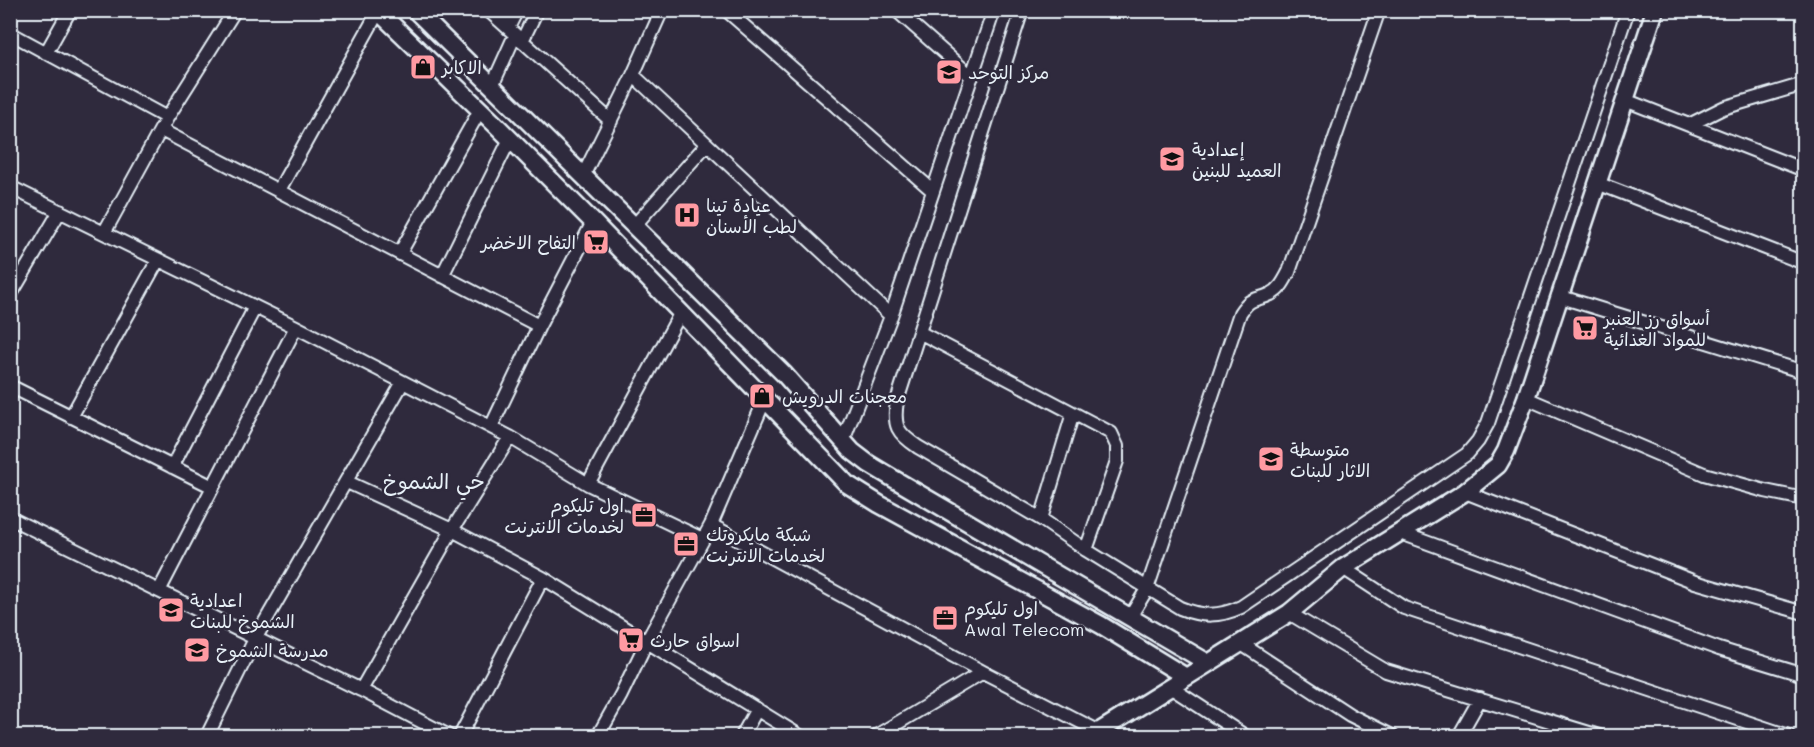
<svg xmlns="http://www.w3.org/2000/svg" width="1814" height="747" font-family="Mali,'Playpen Sans Arabic',sans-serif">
	<rect width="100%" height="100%" fill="#2f2a3d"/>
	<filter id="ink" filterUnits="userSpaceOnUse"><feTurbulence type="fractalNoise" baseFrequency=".0167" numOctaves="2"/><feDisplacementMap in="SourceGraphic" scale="12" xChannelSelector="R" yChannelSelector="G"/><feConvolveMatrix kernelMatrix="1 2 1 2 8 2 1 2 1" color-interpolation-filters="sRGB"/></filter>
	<g filter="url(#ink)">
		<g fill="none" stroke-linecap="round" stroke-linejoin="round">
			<defs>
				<path id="minor" d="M488,10l123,111
					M726,10l207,181
					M896,10l76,67
					M1022,10l-125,391c-4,25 0,32 21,46l123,72 45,31 94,58c22,9 39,9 61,-1l226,-153 11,-13 10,-18 140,-413
					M1803,10l1,1
					M508,28l9,-18
					M10,33l157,85
					M522,41l15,-31
					M46,53l24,-43
					M633,75l258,241
					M492,86l23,-51
					M1625,100l179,70
					M1689,125l34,-17 81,-24
					M161,130l378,196
					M583,176l50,-101 29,-65
					M1597,183l207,80
					M10,187l286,140 214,110 78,47 114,55
					M279,190l99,-178
					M634,226l73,-82
					M104,233l63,-115 68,-108
					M400,253l80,-143
					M442,276l68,-137
					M10,296l50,-85
					M1558,296l246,76
					M919,332l192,101 6,13v15l-31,89
					M10,386l203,101
					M1526,398l178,76 61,17 39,8
					M71,417l87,-157
					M491,427l48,-101 54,-104
					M843,441l48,-125 103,-306
					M172,467l83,-160
					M347,482l105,48 91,48 257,158
					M588,484l93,-172
					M1465,492l230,90 109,31
					M10,518l351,172 88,46
					M1041,519l32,-106
					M711,525l272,147 117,60
					M1401,533l318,116 85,26
					M1343,568l61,40 385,128
					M159,591l137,-264
					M1289,613l97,58 213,65
					M1130,617l17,-28 93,-276c12,-18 15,-11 31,-19 9,-4 13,-13 18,-22l90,-262
					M1240,643l110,72 42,21
					M1170,687l75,49
					M361,690l91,-160 58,-93
					M207,736l48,-97 148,-257
					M460,736l83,-158
					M598,736l23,-41 26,-54 64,-116 54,-126
					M742,736l15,-27
					M876,736l107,-64
					M1459,736l21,-37"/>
				<path id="tertiary" d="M377,10l120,116 96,96 254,262 32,20 222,121 85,52
					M415,10l369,364 68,77 17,13 25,15 314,184
					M1092,736l197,-123 54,-45 122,-76 33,-27 8,-14 20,-53 129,-388"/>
			</defs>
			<!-- minor casing -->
			<use href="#minor" stroke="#e8f1f8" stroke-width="16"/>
			<!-- tertiary casing -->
			<use href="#tertiary" stroke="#e8f1f8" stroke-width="21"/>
			<!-- minor -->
			<use href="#minor" stroke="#2f2a3d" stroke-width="12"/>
			<!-- tertiary -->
			<use href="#tertiary" stroke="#2f2a3d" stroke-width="16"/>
		</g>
	</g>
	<!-- icons -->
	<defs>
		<symbol id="shop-square" viewBox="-11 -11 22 22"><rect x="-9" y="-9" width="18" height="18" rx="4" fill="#ff9aa2" stroke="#2f2a3d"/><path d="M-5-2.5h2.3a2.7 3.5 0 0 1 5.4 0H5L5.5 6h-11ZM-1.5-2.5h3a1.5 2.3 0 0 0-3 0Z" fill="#111"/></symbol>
		<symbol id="school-square" viewBox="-11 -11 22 22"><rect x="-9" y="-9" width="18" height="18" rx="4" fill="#ff9aa2" stroke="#2f2a3d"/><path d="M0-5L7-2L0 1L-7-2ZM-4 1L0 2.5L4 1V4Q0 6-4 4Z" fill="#111"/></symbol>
		<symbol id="hospital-square" viewBox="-11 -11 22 22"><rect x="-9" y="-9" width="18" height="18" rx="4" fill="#ff9aa2" stroke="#2f2a3d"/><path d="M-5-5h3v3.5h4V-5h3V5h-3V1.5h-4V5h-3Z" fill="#111"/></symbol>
		<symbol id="supermarket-square" viewBox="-11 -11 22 22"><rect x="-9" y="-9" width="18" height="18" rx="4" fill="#ff9aa2" stroke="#2f2a3d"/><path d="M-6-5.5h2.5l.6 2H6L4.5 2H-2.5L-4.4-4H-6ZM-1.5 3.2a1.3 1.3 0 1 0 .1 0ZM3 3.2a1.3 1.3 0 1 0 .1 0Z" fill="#111"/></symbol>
		<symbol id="office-square" viewBox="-11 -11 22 22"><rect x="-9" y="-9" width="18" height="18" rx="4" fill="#ff9aa2" stroke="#2f2a3d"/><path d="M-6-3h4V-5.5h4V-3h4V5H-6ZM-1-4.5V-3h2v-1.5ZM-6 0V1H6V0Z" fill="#111"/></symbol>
	</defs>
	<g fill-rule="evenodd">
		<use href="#shop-square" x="408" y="52" width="30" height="30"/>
		<use href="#school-square" x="934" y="57" width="30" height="30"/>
		<use href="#school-square" x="1157" y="144" width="30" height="30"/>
		<use href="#hospital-square" x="672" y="200" width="30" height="30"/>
		<use href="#supermarket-square" x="581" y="227" width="30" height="30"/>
		<use href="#supermarket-square" x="1570" y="313" width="30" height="30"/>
		<use href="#shop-square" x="747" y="381" width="30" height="30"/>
		<use href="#school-square" x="1256" y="444" width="30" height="30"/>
		<use href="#office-square" x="629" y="500" width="30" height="30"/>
		<use href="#office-square" x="671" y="529" width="30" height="30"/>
		<use href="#school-square" x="156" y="595" width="30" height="30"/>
		<use href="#office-square" x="930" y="603" width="30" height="30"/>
		<use href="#supermarket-square" x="616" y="625" width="30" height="30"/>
		<use href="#school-square" x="182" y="635" width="30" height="30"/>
	</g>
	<g text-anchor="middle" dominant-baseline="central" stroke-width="5" stroke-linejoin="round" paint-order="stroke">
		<!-- poi labels -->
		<g font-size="18" fill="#e8f1f8" stroke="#2f2a3d" text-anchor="start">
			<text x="442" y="67">الاكابر</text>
			<text x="968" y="72">مركز التوحد</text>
			<text x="1192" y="149">إعدادية<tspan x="1192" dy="21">العميد للبنين</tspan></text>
			<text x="706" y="205">عيادة تينا<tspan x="706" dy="21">لطب الأسنان</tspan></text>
			<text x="576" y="242" text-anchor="end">التفاح الاخضر</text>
			<text x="1604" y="318">أسواق رز العنبر<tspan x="1604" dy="21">للمواد الغذائية</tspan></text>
			<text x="782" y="396">معجنات الدرويش</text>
			<text x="1290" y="449">متوسطة<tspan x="1290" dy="21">الاثار للبنات</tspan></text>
			<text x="624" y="505" text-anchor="end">اول تليكوم<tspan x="624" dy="21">لخدمات الانترنت</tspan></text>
			<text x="706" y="534">شبكة مايكروتك<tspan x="706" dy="21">لخدمات الانترنت</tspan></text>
			<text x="190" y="600">اعدادية<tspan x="190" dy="21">الشموخ للبنات</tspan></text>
			<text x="964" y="608">اول تليكوم<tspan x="964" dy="21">Awal Telecom</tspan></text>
			<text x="650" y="640">اسواق حارث</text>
			<text x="216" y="650">مدرسة الشموخ</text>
		</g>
		<!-- quarter labels -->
		<g font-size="21" fill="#e8f1f8" stroke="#2f2a3d">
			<text x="434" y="480">حي الشموخ</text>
		</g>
	</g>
	<!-- margin -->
	<rect width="1814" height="747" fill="none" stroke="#2f2a3d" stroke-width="36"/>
	<rect x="18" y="18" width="1778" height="711" fill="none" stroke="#e8f1f8" stroke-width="2" filter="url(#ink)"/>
</svg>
